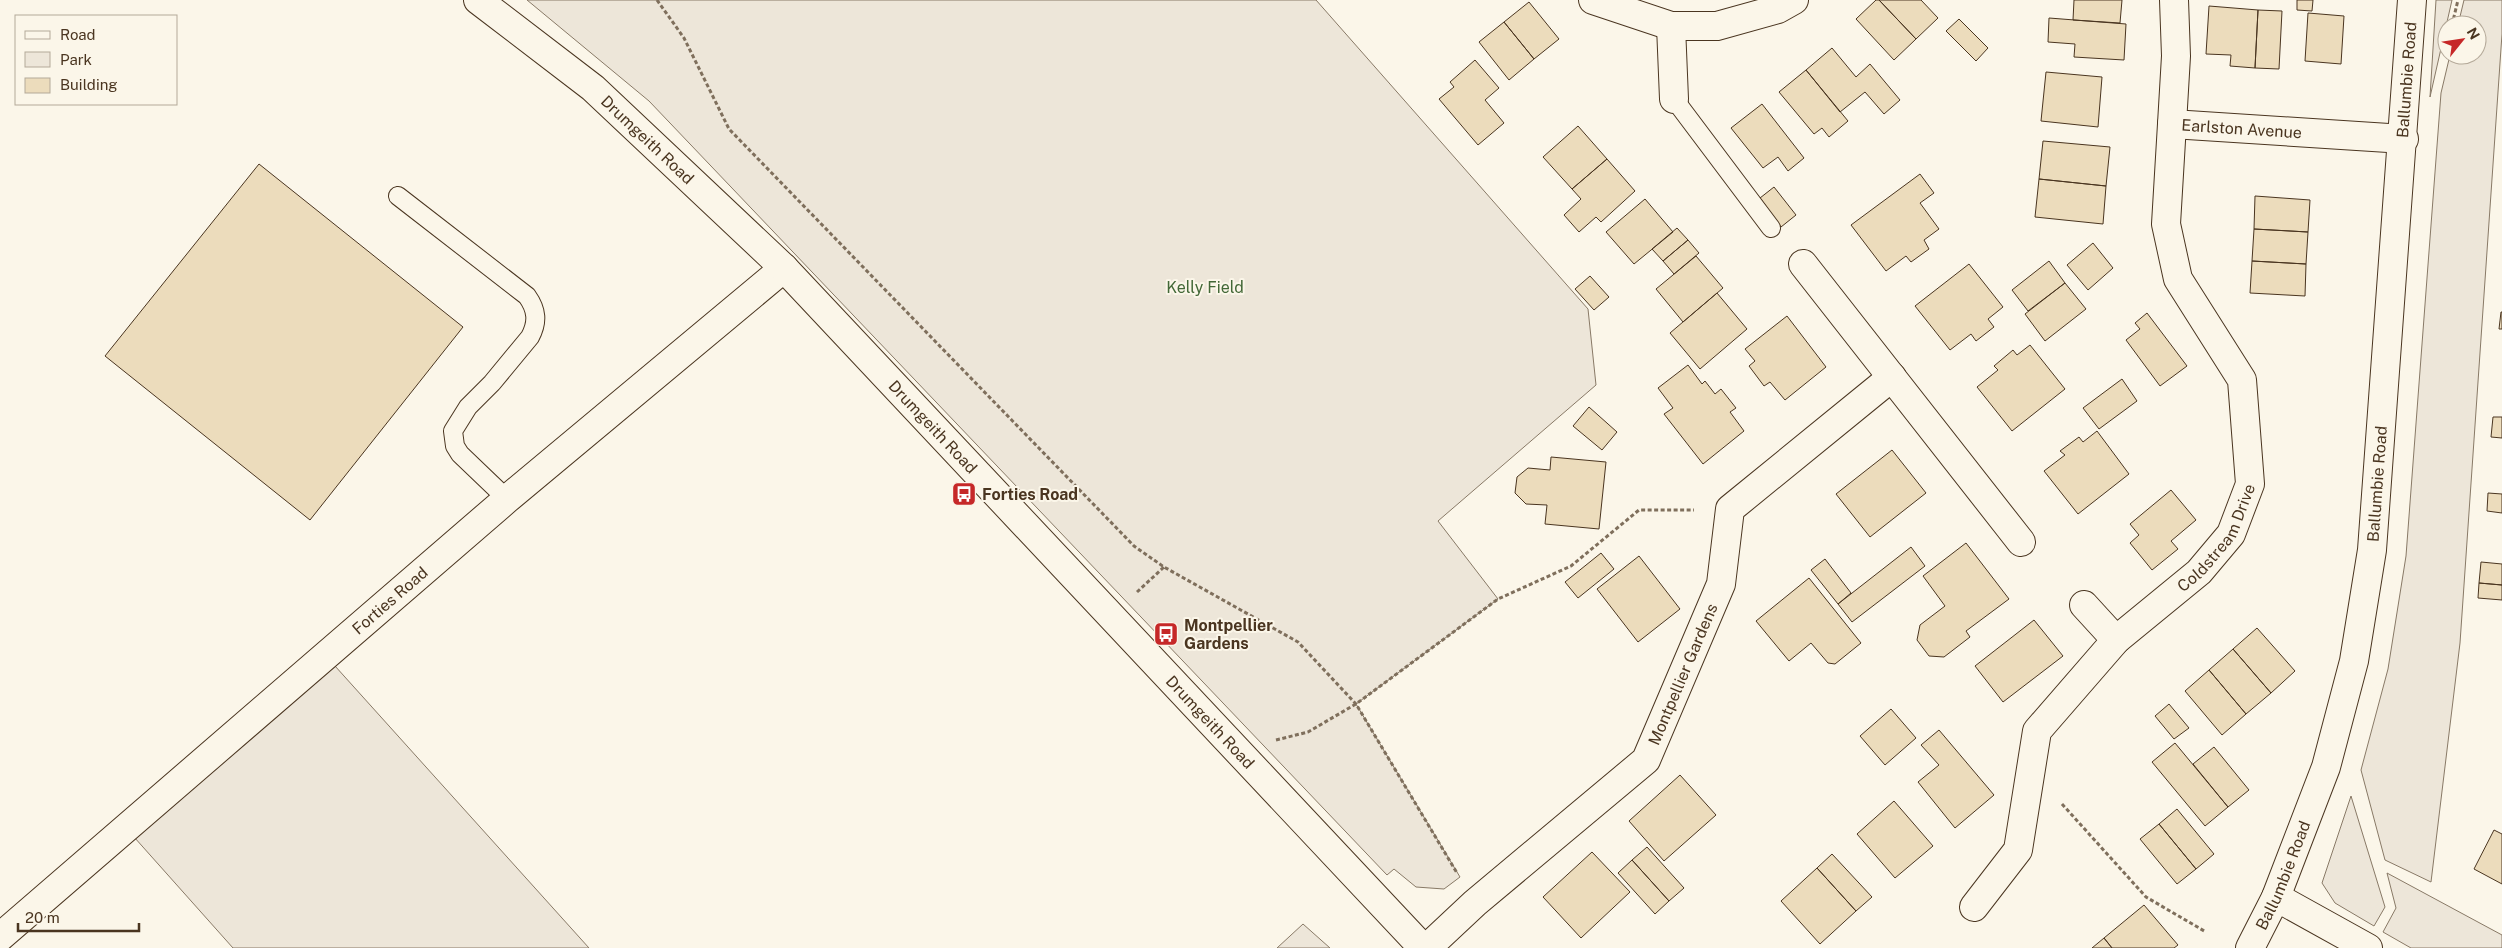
<svg xmlns="http://www.w3.org/2000/svg" width="2502" height="948" font-family="'Public Sans',sans-serif">
	<rect width="100%" height="100%" fill="#fbf6e9"/>
	<!-- green -->
	<path fill="#ede6d9" stroke="#887966" d="M527,0h789l272,309 8,76 -158,136 60,78 -142,105 104,173 -16,12 -28,-2 -22,-18 -7,6 -738,-774z
		M2436,0h16l-22,97z
		M2464,0h38v34l-42,609 -29,239 -46,-22 -24,-90 27,-101 18,-113 35,-463 9,-38h27v-30h-19z
		M326,656l263,292h-356l-107,-120z
		M2351,796l34,111 -11,19 -39,-23 -13,-20z
		M2387,873l115,62v13h-91l-28,-16 13,-24z
		M1303,924l27,24h-53z"/>
	<!-- building -->
	<path fill="#ecdcbc" stroke="#4a3520" d="M1876,0h3l37,39 -22,21 -38,-41z
		M1879,0h42l17,18 -22,21z
		M2074,0h48l-2,23 -47,-3z
		M2297,0h16l-1,11 -15,-1z
		M1529,2l30,37 -25,20 -30,-37z
		M2209,6l49,4 -3,58 -25,-2 1,-11 -25,-1z
		M2258,10l24,1 -3,58 -24,-1z
		M2308,13l36,3 -3,48 -36,-3z
		M2049,18l77,6 -2,36 -50,-3 1,-13 -27,-2z
		M1959,19l29,29 -12,13 -30,-30z
		M1504,22l30,37 -25,21 -30,-38z
		M1832,48l24,29 14,-13 30,36 -16,14 -19,-22 -25,20 -34,-42z
		M1475,60l24,28 -14,12 19,23 -26,22 -39,-46 15,-12 -4,-5z
		M1806,70l42,51 -19,16 -7,-9 -8,6 -35,-42z
		M2046,72l56,5 -4,50 -57,-6z
		M1762,104l42,54 -16,13 -10,-14 -15,11 -32,-40z
		M1578,126l29,33 -35,30 -29,-32z
		M2043,141l67,6 -4,39 -67,-7z
		M1607,159l28,32 -34,31 -5,-5 -17,15 -15,-17 17,-16 -9,-10z
		M259,164l204,163 -153,193 -205,-164z
		M1920,174l14,19 -14,10 19,26 -15,11 5,9 -18,13 -5,-6 -20,15 -35,-46z
		M2039,179l67,7 -3,38 -68,-7z
		M1774,187l22,28 -15,12 -21,-29z
		M2255,196l55,4 -2,32 -54,-3z
		M1645,199l28,33 -39,32 -28,-32z
		M1677,228l11,12 -25,21 -11,-12z
		M2254,229l54,3 -2,32 -54,-3z
		M1688,240l11,13 -25,21 -11,-13z
		M2093,243l20,25 -25,22 -21,-25z
		M1696,256l27,32 -40,34 -27,-33z
		M2049,261l16,22 -37,28 -16,-21z
		M2252,261l54,3 -1,32 -55,-3z
		M1969,264l34,43 -15,12 6,8 -18,14 -5,-7 -21,16 -35,-44z
		M1590,276l19,21 -15,13 -19,-21z
		M2065,283l21,26 -41,32 -20,-27z
		M1717,293l30,36 -47,40 -30,-36z
		M2501,312h1v17h-3z
		M2147,313l40,53 -27,20 -34,-46 14,-11 -5,-6z
		M1787,316l39,51 -41,33 -15,-18 -6,4 -15,-20 6,-5 -10,-12z
		M2030,345l35,44 -53,42 -35,-44 21,-17 -4,-4 19,-16 4,5z
		M1688,365l14,19 3,-3 10,13 6,-5 15,19 -6,4 14,19 -41,33 -39,-50 9,-6 -15,-20z
		M2122,379l15,22 -38,28 -16,-21z
		M1589,407l28,25 -15,18 -29,-24z
		M2493,417h9v21l-11,-1z
		M2097,431l32,43 -51,40 -34,-43 21,-16 -5,-4 19,-14 4,5z
		M1892,450l34,43 -56,44 -34,-43z
		M1551,457l55,5 -7,67 -54,-5 2,-19 -21,-1 -11,-11 2,-16 11,-9 22,2z
		M2171,490l25,30 -25,21 7,8 -26,21 -22,-27 9,-8 -9,-11z
		M2488,493l14,1v19l-15,-2z
		M1966,543l43,56 -43,32 4,6 -26,20 -15,-1 -12,-16 3,-15 25,-19 -22,-30z
		M1911,547l14,19 -73,56 -14,-18z
		M1601,553l13,16 -36,29 -13,-16z
		M1639,556l41,53 -42,33 -41,-53z
		M1825,559l26,34 -13,11 -27,-34z
		M2481,562l21,2v21l-23,-2z
		M1809,578l52,65 -26,21 -7,-1 -17,-20 -22,18 -33,-40z
		M2479,583l23,2v15l-24,-2z
		M2034,620l29,36 -60,46 -28,-36z
		M2257,628l38,43 -24,22 -38,-44z
		M2233,649l38,44 -25,21 -37,-44z
		M2209,670l37,44 -24,21 -37,-44z
		M2169,704l20,24 -15,11 -19,-23z
		M1891,709l25,29 -31,27 -25,-29z
		M1939,730l55,65 -39,33 -37,-46 21,-17 -18,-20z
		M2175,743l53,64 -23,19 -53,-64z
		M2214,747l35,43 -21,17 -35,-43z
		M1680,775l36,40 -52,46 -35,-40z
		M1894,801l39,45 -38,32 -38,-44z
		M2177,809l37,45 -18,15 -37,-45z
		M2159,824l37,45 -19,15 -37,-45z
		M2494,830l8,4v50l-28,-15z
		M1647,847l37,41 -15,13 -37,-41z
		M1592,852l38,40 -49,46 -38,-41z
		M1832,854l40,43 -16,14 -39,-43z
		M1632,860l37,41 -14,13 -37,-41z
		M1817,868l39,43 -36,33 -39,-43z
		M2144,905l34,40 -4,3h-62l-8,-10z
		M2104,938l8,10h-20z"/>
	<g fill="none" stroke-linecap="round" stroke-linejoin="round">
		<defs>
			<path id="service" d="M1674,99l97,129
				M398,196l129,100c10,14 11,26 3,41l-38,46 -24,24 -15,24 2,15 5,8 47,45"/>
			<g id="minor">
				<path d="M1593,0l78,26h46l61,-17 16,-9"/>
				<path id="s1" d="M2174,0l2,56 -4,68 232,15"/>
				<path d="M1671,26l3,73"/>
				<path d="M1803,264l218,278"/>
				<path d="M2084,605l32,35"/>
				<path d="M2276,897l92,51"/>
				<path id="s2" d="M1974,907l44,-57 19,-119 79,-91 83,-68 32,-38 19,-50 -8,-104 -64,-101 -12,-55 6,-100"/>
				<path id="s3" d="M0,937l507,-438 277,-231"/>
				<path id="s4" d="M1427,948l48,-45 171,-143 75,-176 9,-75 162,-132"/>
			</g>
			<g id="tertiary">
				<path id="s5" d="M2250,948l26,-51 50,-130 28,-106 18,-111 40,-550"/>
			</g>
			<g id="secondary">
				<path id="s6" d="M478,0l115,88 191,180 639,680"/>
			</g>
		</defs>
		<!-- service casing -->
		<use href="#service" stroke="#4a3520" stroke-width="20"/>
		<!-- minor casing -->
		<use href="#minor" stroke="#4a3520" stroke-width="30"/>
		<!-- tertiary casing -->
		<use href="#tertiary" stroke="#4a3520" stroke-width="30"/>
		<!-- secondary casing -->
		<use href="#secondary" stroke="#4a3520" stroke-width="30"/>
		<!-- path -->
		<path stroke="#7f6f5c" stroke-width="3" stroke-dasharray="4 2.5" stroke-linecap="butt" d="M657,0l27,38 45,91 405,417 30,21 134,75 58,62 101,169
			M2452,25l6,-25
			M1137,592l27,-25
			M1276,740l32,-8 48,-28 142,-105 73,-33 68,-56h55
			M2062,804l84,93 60,35"/>
		<!-- service -->
		<use href="#service" stroke="#fbf6e9" stroke-width="18"/>
		<!-- minor -->
		<use href="#minor" stroke="#fbf6e9" stroke-width="28"/>
		<!-- tertiary -->
		<use href="#tertiary" stroke="#fbf6e9" stroke-width="28"/>
		<!-- secondary -->
		<use href="#secondary" stroke="#fbf6e9" stroke-width="28"/>
	</g>
	<!-- icons -->
	<defs>
		<symbol id="bus-square" viewBox="-11 -11 22 22"><rect x="-9" y="-9" width="18" height="18" rx="4" fill="#c62828" stroke="#fbf6e9"/><path d="M-5-6H5V4H4V6H2V4H-2V6H-4V4H-5ZM-3.5-4V0h7V-4ZM-3.5 1.2v1.5H-2V1.2ZM2 1.2v1.5H3.5V1.2Z" fill="#fff"/></symbol>
	</defs>
	<g fill-rule="evenodd">
		<use href="#bus-square" x="950" y="480" width="28" height="28"/>
		<use href="#bus-square" x="1152" y="620" width="28" height="28"/>
	</g>
	<g text-anchor="middle" dominant-baseline="central" stroke-width="4" stroke-linejoin="round" paint-order="stroke">
		<!-- street labels -->
		<g font-size="16" fill="#4a3520" stroke="#fbf6e9">
			<text stroke="none"><textPath href="#s5" startOffset="890">Ballumbie Road</textPath></text>
			<text stroke="none"><textPath href="#s1" startOffset="194">Earlston Avenue</textPath></text>
			<text stroke="none"><textPath href="#s6" startOffset="220">Drumgeith Road</textPath></text>
			<text stroke="none"><textPath href="#s6" startOffset="625">Drumgeith Road</textPath></text>
			<text stroke="none"><textPath href="#s5" startOffset="485">Ballumbie Road</textPath></text>
			<text stroke="none"><textPath href="#s2" startOffset="459">Coldstream Drive</textPath></text>
			<text stroke="none"><textPath href="#s3" startOffset="515">Forties Road</textPath></text>
			<text stroke="none"><textPath href="#s4" startOffset="382">Montpellier Gardens</textPath></text>
			<text stroke="none"><textPath href="#s6" startOffset="1030">Drumgeith Road</textPath></text>
			<text stroke="none"><textPath href="#s5" startOffset="80">Ballumbie Road</textPath></text>
		</g>
		<!-- park labels -->
		<g font-size="16" fill="#436837" stroke="#fbf6e9">
			<text x="1205" y="287">Kelly Field</text>
		</g>
		<!-- poi labels -->
		<g font-size="16" font-weight="bold" fill="#4a3520" stroke="#fbf6e9" text-anchor="start">
			<text x="982" y="494">Forties Road</text>
			<text x="1184" y="625">Montpellier<tspan x="1184" dy="18">Gardens</tspan></text>
		</g>
	</g>
	<!-- legend -->
	<rect x="15" y="15" width="162" height="90" fill="#fbf6e9" stroke="#b4a999"/>
	<rect x="25" y="31" width="25" height="8" fill="#fbf6e9" stroke="#b4a999"/>
	<text x="60" y="40" font-size="15" fill="#4a3520">Road</text>
	<rect x="25" y="52" width="25" height="15" fill="#ede6d9" stroke="#b4a999"/>
	<text x="60" y="65" font-size="15" fill="#4a3520">Park</text>
	<rect x="25" y="78" width="25" height="15" fill="#ecdcbc" stroke="#b4a999"/>
	<text x="60" y="90" font-size="15" fill="#4a3520">Building</text>
	<!-- north arrow -->
	<g transform="translate(2462 40) rotate(60)"><circle r="24" fill="#fbf6e9" stroke="#b4a999"/>
	<path d="M0-4L9 19L0 12L-9 19Z" fill="#c62828"/>
	<text y="-8" font-size="14" font-weight="bold" text-anchor="middle" fill="#4a3520">N</text>
	</g>
	<!-- scale -->
	<path d="M18 923v8h121v-8" fill="none" stroke="#4a3520" stroke-width="2.5"/>
	<text x="25" y="923" font-size="15" fill="#4a3520" stroke="#fbf6e9" stroke-width="4" paint-order="stroke">20 m</text>
</svg>
